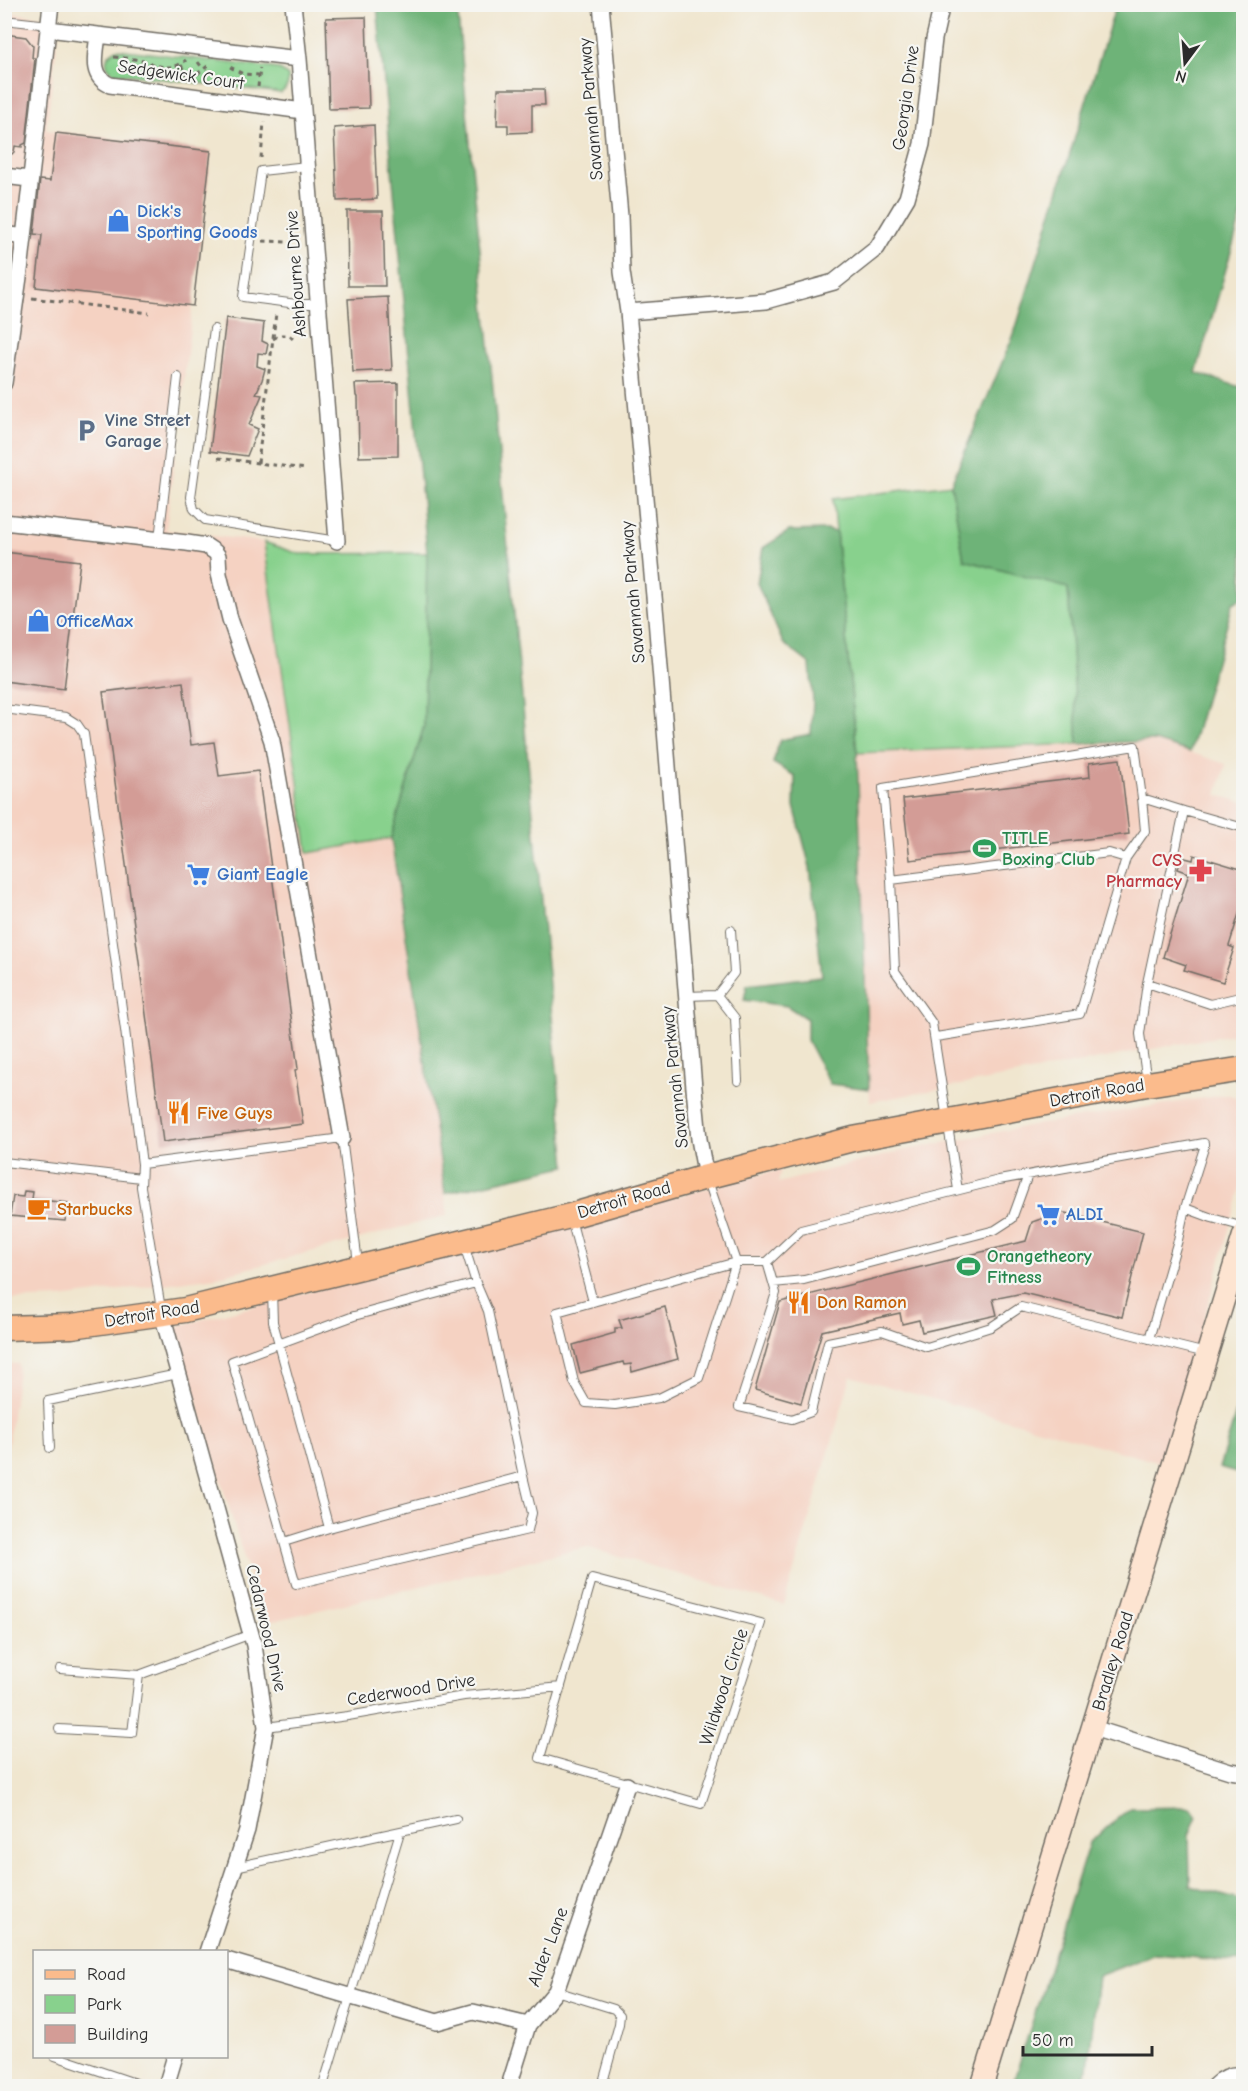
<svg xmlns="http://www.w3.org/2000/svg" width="1248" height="2091" font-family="'Comic Neue',sans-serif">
	<rect width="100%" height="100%" fill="#f6f6f2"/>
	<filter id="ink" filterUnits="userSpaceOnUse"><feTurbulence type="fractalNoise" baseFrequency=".0167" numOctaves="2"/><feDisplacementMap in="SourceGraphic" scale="12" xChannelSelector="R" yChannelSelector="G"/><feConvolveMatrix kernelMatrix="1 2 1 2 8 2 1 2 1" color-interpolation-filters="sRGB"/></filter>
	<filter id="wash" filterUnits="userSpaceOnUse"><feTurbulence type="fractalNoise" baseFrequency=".008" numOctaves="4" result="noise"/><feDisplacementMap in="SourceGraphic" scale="24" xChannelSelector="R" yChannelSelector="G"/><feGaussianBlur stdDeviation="1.35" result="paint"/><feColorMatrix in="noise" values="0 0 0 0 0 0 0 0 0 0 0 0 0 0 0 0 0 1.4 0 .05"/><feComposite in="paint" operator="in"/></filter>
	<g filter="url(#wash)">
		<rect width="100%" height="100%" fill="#f0e6cf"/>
		<!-- built -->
		<path fill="#f5d2c2" d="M4,12l56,7 -14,111 165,21 -45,379 98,12 44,311 83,-15 57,377 -232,62 -156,21 -55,2z
			M1155,741l71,23 -9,31 26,7v230l-373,70 -13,-349z
			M1223,1095h7l13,5v79l-79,285 -313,-88 -67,229 -198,-58 -322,76 -90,-296 607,-158 -3,14 124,-32 126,-25z
			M5,1363l14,1 -14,103 -1,-104z"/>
		<!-- green -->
		<path fill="#88d18d" stroke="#5a7e5c" stroke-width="1.5" d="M117,49l162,20 9,7c1,8 -1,12 -7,17l-167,-20c-12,-8 -9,-18 3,-24z
			M951,484l13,76 104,27 10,157 -221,9 -24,-254z
			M264,542l35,12 128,-1 -3,173 -33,112 -83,15z"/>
		<!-- forest -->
		<path fill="#6eb378" stroke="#4c6f52" stroke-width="1.5" d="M377,5h80l109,1161 -121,27 -54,-355 33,-112 3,-173z
			M1116,5h127v205l-47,163 47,15v210l-10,5 -43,149 -35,-11 -77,3 -10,-156 -104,-28 -13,-76 63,-150z
			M827,530l9,2 21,221 12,336 -39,-5 -23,-44v-21l-20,-13 -43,-6 3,-15 75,-9 -12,-109 -16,-61 1,-30 -22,-13 7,-23 31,-6 2,-33 -3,-37 -27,-21 -26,-60 6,-35 26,-17z
			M1243,1390v85l-24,-7z
			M1190,1807l7,9 -8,19 1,51 53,15v61l-88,-8 -57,22 -10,93 -10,17h-66l77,-243 41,-35z"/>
		<g id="blocks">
			<!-- building -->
			<path fill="#d39c96" d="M366,17l3,91 -40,1 -3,-91z
				M4,34l22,3 7,9 -1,12h3l-9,85 -4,2v2l-7,-1 -1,6 -2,2 -8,-1z
				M498,89h46l1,16h-13v27l-24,1v-8h-11z
				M374,125l3,74 -40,2 -3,-73z
				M56,133l155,18 -18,155 -157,-19 6,-52 -8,-1 6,-54 10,1z
				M347,211h36l2,75h-37z
				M388,297l4,73 -39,2 -5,-73z
				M226,318l38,5 -2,18 6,3 -2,10 -8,-1 -1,13 8,3 -3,11 -6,14 6,1 -13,30 9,4 -11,27 -37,-5z
				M398,383v73l-39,1 -1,-60 -2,-1 -1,-12z
				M4,552l76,9 -16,128 -60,-8z
				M183,682l8,63 23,-3 5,34 39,-5 40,298 -3,1 8,54 -140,18 -60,-450z
				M1120,759l9,75 -219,26 -7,-61 187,-22 -1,-14z
				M1194,855l50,15v28l-15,48 5,2 -11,34 -39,-12 2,-5 -23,-8 26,-84 -11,-4 3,-12 12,3z
				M24,1191l9,1 -1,7 36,4 -3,18 -55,-5 3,-20 10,1z
				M1061,1212l82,20 -21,85 -99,-24 -30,6 4,16 -75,17 -3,-12 -17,4 -2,-11 -78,18 -21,72 -46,-13 25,-88 246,-61 6,-19z
				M665,1307l13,52 -46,13 -1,-8 -7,1 -1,-3 -43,11 -7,-28 42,-12v-5h7l-3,-8z"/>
		</g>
	</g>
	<g filter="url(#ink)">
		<use href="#blocks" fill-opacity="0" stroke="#706c64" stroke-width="1.5"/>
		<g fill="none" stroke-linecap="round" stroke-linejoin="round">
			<defs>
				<path id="lane" d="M4,20l45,5
					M307,166l-46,5 -18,126 54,7h20
					M214,329l-23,168 3,12 11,11 132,21
					M159,539l19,-162
					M4,709l62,8 11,7 7,10 41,296 17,134 -1,23 20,122
					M891,880l218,-27 17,5
					M1147,983l63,21 34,-8
					M717,995l17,-22 -3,-43
					M686,996l31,-1 18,23 3,63
					M936,1037l144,-23 46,-156 19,-27 -3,-33
					M1147,1082l-7,-48 7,-51 37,-172 60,17
					M4,1162l137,16
					M142,1164l200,-26 16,125
					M707,1178l29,84 -37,116 -40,20 -44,7 -29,-2 -12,-21 -17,-70 179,-50h31l34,-32 198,-50 205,-37v5l-19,60 27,10 32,9
					M958,1190l-26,-167 -37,-52 -4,-91 -8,-92 252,-42 7,52 42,13
					M571,1219l22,83
					M464,1245l12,38
					M767,1262l9,31 -37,114 53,12 19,-7 17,-70 54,-11 45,16 64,-20 30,-20 185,46
					M773,1283l31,-3 191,-50 17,-11 16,-44
					M272,1291l1,31 6,22 50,184 194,-52 -35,-165 -12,-28 -122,33 -122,45 64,223 232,-54 4,-17 -9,-37
					M1149,1339l29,-99 7,-32
					M50,1448l-2,-47 130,-27
					M284,1542l45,-14
					M592,1579l169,44 -60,181 -161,-46z
					M60,1669l79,6
					M266,1727l82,-11 116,-20 97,-9
					M59,1729l73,4 7,-58 112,-41
					M235,1867l221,-48
					M556,1991l58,18 6,6 -1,9 -17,62
					M55,2056l89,30
					M323,2086l77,-254"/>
				<path id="street" d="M293,4l6,55 38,482
					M601,4l19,212 2,56 6,40 28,306 38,470 5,51 7,38
					M48,29l251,30
					M98,35c-2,19 -9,41 12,50l193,26
					M4,176l25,3
					M4,234l20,3
					M628,312l138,-11 68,-19 43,-34 30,-50 15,-54 12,-105 8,-35
					M4,383l17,-120 30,-259
					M4,522l183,21 19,3 9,6 3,4 1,18 11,45 42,122 70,397
					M162,1314l92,331 12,82 -19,103 -40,122
					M1093,1728l137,43 14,2
					M226,1960l211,62 36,-10 55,13
					M166,2086l9,-30
					M509,2086l19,-61 28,-34 71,-206
					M1214,2086c8,-8 17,-13 30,-11"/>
				<path id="secondary" d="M982,2086l262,-852"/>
				<path id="primary" d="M4,1328l68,-2 113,-16 385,-94 136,-39 147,-38 294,-55 97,-15"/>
			</defs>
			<!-- lane casing -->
			<use href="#lane" stroke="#706c64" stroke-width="10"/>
			<!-- street casing -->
			<use href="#street" stroke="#706c64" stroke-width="18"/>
			<!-- secondary casing -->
			<use href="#secondary" stroke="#706c64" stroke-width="24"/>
			<!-- primary casing -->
			<use href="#primary" stroke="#706c64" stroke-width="27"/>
			<!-- path -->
			<path stroke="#706c64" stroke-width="3" stroke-dasharray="4.5 4.5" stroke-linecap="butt" d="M114,57c8,1 17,1 25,3 17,5 32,13 47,0
				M198,62l5,7
				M181,65l8,15 20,-15
				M230,67l13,7 16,1
				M258,87l2,-19
				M261,158l3,-36
				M263,241l25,1
				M32,298l117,15
				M273,339l7,-4h9l7,7
				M218,458l88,11
				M258,463l18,-150"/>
			<!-- lane -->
			<use href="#lane" stroke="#fff" stroke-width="8"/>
			<!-- street -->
			<use href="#street" stroke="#fff" stroke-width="15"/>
			<!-- secondary -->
			<use href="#secondary" stroke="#fde4d1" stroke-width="21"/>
			<!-- primary -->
			<use href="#primary" stroke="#fbbb8c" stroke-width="24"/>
		</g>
	</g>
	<!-- icons -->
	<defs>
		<symbol id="shop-bare" viewBox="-9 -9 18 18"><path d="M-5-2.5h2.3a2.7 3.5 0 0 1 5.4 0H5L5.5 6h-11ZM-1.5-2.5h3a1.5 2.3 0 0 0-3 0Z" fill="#3f7fe0" stroke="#f6f6f2" stroke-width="2.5" paint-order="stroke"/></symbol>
		<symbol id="parking-bare" viewBox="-9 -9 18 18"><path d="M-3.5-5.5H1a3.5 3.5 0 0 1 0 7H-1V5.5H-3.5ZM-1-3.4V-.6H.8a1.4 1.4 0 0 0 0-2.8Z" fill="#5c6f8a" stroke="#f6f6f2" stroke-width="2.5" paint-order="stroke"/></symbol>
		<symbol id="stadium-bare" viewBox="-9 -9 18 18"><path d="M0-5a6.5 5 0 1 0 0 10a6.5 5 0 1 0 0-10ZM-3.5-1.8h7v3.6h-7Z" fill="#2e9e5b" stroke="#f6f6f2" stroke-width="2.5" paint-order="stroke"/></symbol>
		<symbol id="pharmacy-bare" viewBox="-9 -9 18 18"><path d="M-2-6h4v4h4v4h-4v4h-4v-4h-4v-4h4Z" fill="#e0444e" stroke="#f6f6f2" stroke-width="2.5" paint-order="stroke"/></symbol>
		<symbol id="supermarket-bare" viewBox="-9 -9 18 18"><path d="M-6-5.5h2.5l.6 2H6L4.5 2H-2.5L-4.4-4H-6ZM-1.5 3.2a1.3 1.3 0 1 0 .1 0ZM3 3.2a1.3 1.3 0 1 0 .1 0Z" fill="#3f7fe0" stroke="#f6f6f2" stroke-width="2.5" paint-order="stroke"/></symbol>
		<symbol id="restaurant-bare" viewBox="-9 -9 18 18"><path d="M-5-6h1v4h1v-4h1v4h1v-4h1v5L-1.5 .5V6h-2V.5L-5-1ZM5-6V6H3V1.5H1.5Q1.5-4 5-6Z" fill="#e8710a" stroke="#f6f6f2" stroke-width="2.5" paint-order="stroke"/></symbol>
		<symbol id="cafe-bare" viewBox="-9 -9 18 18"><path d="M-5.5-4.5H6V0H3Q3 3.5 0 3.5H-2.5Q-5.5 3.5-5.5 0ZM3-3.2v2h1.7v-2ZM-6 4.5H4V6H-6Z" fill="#e8710a" stroke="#f6f6f2" stroke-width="2.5" paint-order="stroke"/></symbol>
	</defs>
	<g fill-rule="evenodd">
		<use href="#shop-bare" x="102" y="204" width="33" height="33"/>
		<use href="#parking-bare" x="70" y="414" width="33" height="33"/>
		<use href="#shop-bare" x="22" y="604" width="33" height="33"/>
		<use href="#stadium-bare" x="968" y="832" width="33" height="33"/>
		<use href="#pharmacy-bare" x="1184" y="854" width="33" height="33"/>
		<use href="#supermarket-bare" x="182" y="858" width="33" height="33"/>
		<use href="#restaurant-bare" x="162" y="1096" width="33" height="33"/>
		<use href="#cafe-bare" x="22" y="1192" width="33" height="33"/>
		<use href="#supermarket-bare" x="1032" y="1198" width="33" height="33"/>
		<use href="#stadium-bare" x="952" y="1250" width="33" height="33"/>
		<use href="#restaurant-bare" x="782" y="1286" width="33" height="33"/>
	</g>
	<g text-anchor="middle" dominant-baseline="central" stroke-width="4.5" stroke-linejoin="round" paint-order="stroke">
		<!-- street labels -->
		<g font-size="18" fill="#2b2b2b" stroke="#f6f6f2">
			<text transform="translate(181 75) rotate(8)">Sedgewick Court</text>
			<text transform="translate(906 98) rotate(-82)">Georgia Drive</text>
			<text transform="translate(591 109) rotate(-95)">Savannah Parkway</text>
			<text transform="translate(296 274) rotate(-94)">Ashbourne Drive</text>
			<text transform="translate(633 592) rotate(-95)">Savannah Parkway</text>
			<text transform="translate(675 1077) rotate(-96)">Savannah Parkway</text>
			<text transform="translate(1097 1093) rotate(-10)">Detroit Road</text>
			<text transform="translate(624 1200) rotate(-16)">Detroit Road</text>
			<text transform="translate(152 1314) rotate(-9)">Detroit Road</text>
			<text transform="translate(266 1628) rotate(77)">Cedarwood Drive</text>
			<text transform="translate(1113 1661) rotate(-73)">Bradley Road</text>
			<text transform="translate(724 1687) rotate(-72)">Wildwood Circle</text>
			<text transform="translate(411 1690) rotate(-9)">Cederwood Drive</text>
			<text transform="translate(548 1947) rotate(-69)">Alder Lane</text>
		</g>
		<!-- shop labels -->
		<g font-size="18" font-weight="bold" fill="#366cbe" stroke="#f6f6f2" text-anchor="start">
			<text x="137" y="211">Dick's<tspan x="137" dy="21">Sporting Goods</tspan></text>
			<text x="56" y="621">OfficeMax</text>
			<text x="217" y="874">Giant Eagle</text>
			<text x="1066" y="1214">ALDI</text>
		</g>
		<!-- service labels -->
		<g font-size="18" font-weight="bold" fill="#4e5e75" stroke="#f6f6f2" text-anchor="start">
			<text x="105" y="420">Vine Street<tspan x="105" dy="21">Garage</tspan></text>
		</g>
		<!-- leisure labels -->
		<g font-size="18" font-weight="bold" fill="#27864d" stroke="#f6f6f2" text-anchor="start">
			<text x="1002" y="838">TITLE<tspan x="1002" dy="21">Boxing Club</tspan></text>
			<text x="987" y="1256">Orangetheory<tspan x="987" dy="21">Fitness</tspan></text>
		</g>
		<!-- health labels -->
		<g font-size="18" font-weight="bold" fill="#be3a42" stroke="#f6f6f2" text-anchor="end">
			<text x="1182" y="860">CVS<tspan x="1182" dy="21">Pharmacy</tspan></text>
		</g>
		<!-- food labels -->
		<g font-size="18" font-weight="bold" fill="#c56008" stroke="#f6f6f2" text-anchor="start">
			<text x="197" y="1113">Five Guys</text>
			<text x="57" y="1209">Starbucks</text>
			<text x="817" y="1302">Don Ramon</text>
		</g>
	</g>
	<!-- margin -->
	<rect width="1248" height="2091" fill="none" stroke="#f6f6f2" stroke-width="24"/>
	<!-- legend -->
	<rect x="33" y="1950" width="195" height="108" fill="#f6f6f2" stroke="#a5a5a2" stroke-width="1.5"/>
	<rect x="45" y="1970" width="30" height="9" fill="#fbbb8c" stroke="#a5a5a2" stroke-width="1.5"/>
	<text x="87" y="1980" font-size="18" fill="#2b2b2b">Road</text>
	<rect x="45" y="1995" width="30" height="18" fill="#88d18d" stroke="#a5a5a2" stroke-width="1.5"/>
	<text x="87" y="2010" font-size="18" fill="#2b2b2b">Park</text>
	<rect x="45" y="2025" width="30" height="18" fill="#d39c96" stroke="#a5a5a2" stroke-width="1.5"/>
	<text x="87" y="2040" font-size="18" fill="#2b2b2b">Building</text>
	<!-- north arrow -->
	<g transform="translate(1185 63) rotate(196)" stroke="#f6f6f2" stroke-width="4.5" paint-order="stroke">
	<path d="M0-4.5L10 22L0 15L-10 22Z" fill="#2b2b2b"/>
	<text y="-9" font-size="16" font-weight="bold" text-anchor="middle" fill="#2b2b2b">N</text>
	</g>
	<!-- scale -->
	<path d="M1023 2046v9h129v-9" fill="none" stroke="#2b2b2b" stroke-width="3"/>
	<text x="1032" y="2046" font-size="18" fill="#2b2b2b" stroke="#f6f6f2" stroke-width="4.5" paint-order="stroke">50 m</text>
</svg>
